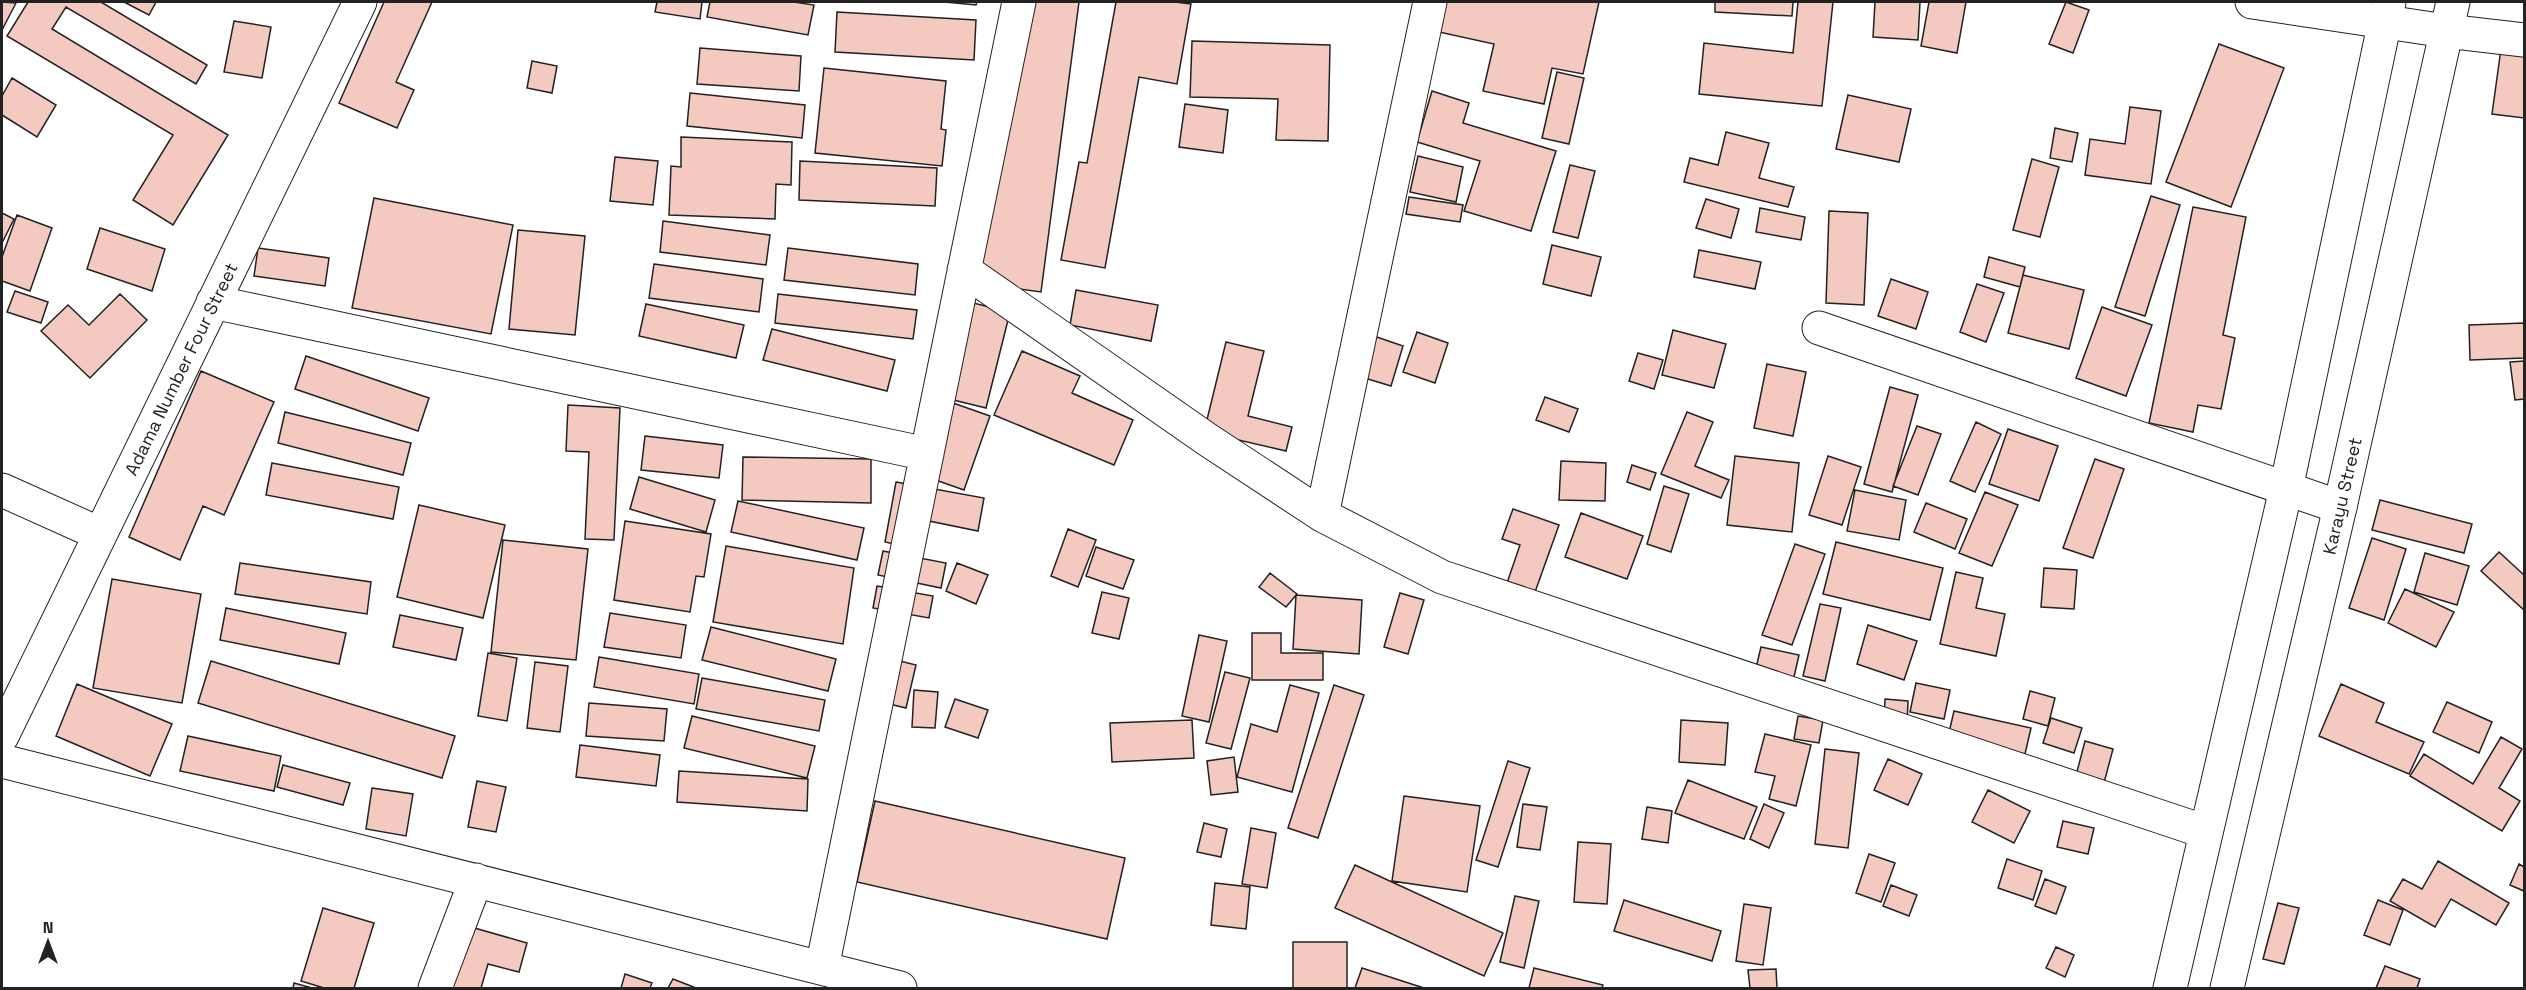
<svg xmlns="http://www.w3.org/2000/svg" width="2526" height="990" font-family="'Space Grotesk',sans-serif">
	<rect width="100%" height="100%" fill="#fff"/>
	<!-- building -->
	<path fill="#f3c9c0" stroke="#222" stroke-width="1.5" d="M2,2l14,1 -14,27z
		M28,2h73l106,63 -11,19 -130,-77 -14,22 176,106 -55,90 -40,-25 40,-65 -166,-99z
		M124,2h32l-7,13z
		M384,2h48l-36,80 18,8 -17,38 -58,-25z
		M657,2h45l-2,17 -45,-7z
		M710,2h84l20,3 -6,30 -101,-18z
		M944,2h33l-1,3z
		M1012,2h67l-38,290 -65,-9z
		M1116,2h59l16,2 -14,80 -38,-7 -34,191 -44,-8 18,-98 8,1z
		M1446,2h153l-16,72 -31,-6 -8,36 -61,-13 11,-47 -55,-12z
		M1715,2h78l-1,14 -77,-4z
		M1798,2h35l-11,104 -123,-12 5,-51 89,10z
		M1875,2h45l-2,38 -45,-3z
		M1929,2h37l-9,51 -36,-7z
		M2066,2l23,8 -16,43 -24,-9z
		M837,12l139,8 -2,40 -139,-8z
		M234,21l37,6 -9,51 -38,-6z
		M2504,27l20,2v89l-32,-4z
		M1192,41l138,4 -2,96 -52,-1 2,-41 -88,-2z
		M2219,44l65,24 -53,139 -65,-25z
		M700,48l101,8 -2,35 -102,-7z
		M532,61l25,5 -5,27 -25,-5z
		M824,68l122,13 -5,48 5,1 -4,36 -127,-13z
		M1557,72l27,6 -15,66 -27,-6z
		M12,78l44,27 -19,32 -35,-22v-19z
		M1432,91l37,12 -6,20 93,28 -25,80 -67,-20 16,-50 -63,-19z
		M690,93l115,12 -3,33 -115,-12z
		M1848,95l63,14 -12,53 -63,-13z
		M1185,104l43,6 -5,43 -44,-6z
		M2130,107l31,4 -10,73 -66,-9 5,-36 35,5z
		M2055,128l23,5 -6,29 -22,-4z
		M1726,132l43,11 -10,35 35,9 -6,20 -104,-25 6,-24 28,7z
		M681,137l111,5 -1,43 -15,-1 -1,35 -106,-4 2,-49 10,1z
		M1418,156l45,11 -7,35 -46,-10z
		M615,157l43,4 -5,44 -43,-4z
		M2032,159l27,8 -19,70 -27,-7z
		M800,161l137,7 -2,38 -136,-6z
		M1570,165l25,6 -17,67 -25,-6z
		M2151,196l29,9 -35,111 -30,-9z
		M1409,197l54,8 -3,17 -54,-8z
		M374,198l139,27 -22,109 -139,-26z
		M1706,199l33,10 -8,29 -35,-10z
		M2193,207l53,10 -23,118 12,3 -14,71 -23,-4 -5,27 -44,-9z
		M1760,208l45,9 -4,23 -45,-8z
		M1829,211l39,2 -4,92 -38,-2z
		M2,213l12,6 -12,24z
		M17,215l35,13 -22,63 -28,-10v-24z
		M663,221l107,14 -4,30 -106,-13z
		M100,228l65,21 -13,42 -65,-22z
		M518,230l67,6 -10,99 -66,-6z
		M1552,245l49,12 -10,39 -48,-12z
		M258,248l71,10 -4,28 -71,-10z
		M788,248l130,16 -3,31 -131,-15z
		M1699,250l62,12 -6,27 -61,-12z
		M1989,257l36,10 -5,20 -36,-10z
		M654,264l109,15 -4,33 -110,-14z
		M2023,275l61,15 -15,59 -61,-16z
		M1891,279l37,13 -12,37 -38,-13z
		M1977,284l27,9 -18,49 -26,-10z
		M1076,290l82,15 -7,36 -81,-16z
		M15,291l33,11 -7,21 -34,-11z
		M120,294l27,26 -57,58 -49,-47 27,-26 21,20z
		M778,294l139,16 -4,29 -138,-16z
		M957,299l53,13 -24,96 -53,-13z
		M646,304l98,21 -8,33 -97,-22z
		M2102,307l50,18 -26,71 -50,-18z
		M2524,323v35l-54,2 -1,-35z
		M772,329l123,31 -8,31 -124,-31z
		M1673,330l53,14 -12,44 -52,-13z
		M1417,332l31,11 -13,40 -32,-11z
		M1371,335l32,11 -12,40 -33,-10z
		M1226,342l38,9 -16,65 44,11 -6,24 -82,-19z
		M1022,351l58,25 -8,17 61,27 -19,45 -120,-50z
		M1638,353l25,7 -9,29 -25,-8z
		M306,356l123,42 -11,33 -123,-42z
		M2524,361v38l-9,1 -5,-38z
		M1767,364l39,8 -13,64 -39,-8z
		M201,371l73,31 -50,113 -21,-9 -23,54 -51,-23z
		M1890,387l28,8 -26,97 -28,-8z
		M936,397l54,19 -26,74 -54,-19z
		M1545,397l33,12 -9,23 -33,-12z
		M568,405l52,3 -6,132 -29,-1 4,-87 -23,-1z
		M285,412l126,31 -8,32 -125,-32z
		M1687,412l26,10 -18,44 34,14 -8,18 -60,-24z
		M1976,422l25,12 -26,58 -25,-11z
		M1917,426l24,8 -23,61 -25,-9z
		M2008,429l50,17 -19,55 -50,-17z
		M645,436l78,9 -4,33 -78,-8z
		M1735,456l64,7 -7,69 -65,-7z
		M1828,456l33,11 -19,58 -33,-10z
		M743,457l128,2v44l-129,-3z
		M2095,459l29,10 -31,89 -30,-10z
		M1561,461l45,2 -1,38 -46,-1z
		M272,463l127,24 -6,32 -127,-24z
		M1632,465l24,8 -6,17 -23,-8z
		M639,477l76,23 -9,32 -76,-23z
		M896,482l88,16 -6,33 -59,-12 -6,29 -28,-6z
		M1664,486l25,8 -18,58 -24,-8z
		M1855,490l51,10 -7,40 -52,-9z
		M1985,492l33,13 -26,61 -33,-13z
		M2380,500l92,24 -8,29 -92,-23z
		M738,501l126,27 -7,32 -126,-28z
		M1926,503l41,16 -12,30 -41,-17z
		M419,505l86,20 -22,93 -86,-21z
		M1513,509l46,16 -24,67 -28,-9 13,-38 -18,-6z
		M1581,513l62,23 -16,43 -62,-22z
		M625,521l86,13 -7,43 -8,-1 -6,36 -76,-12z
		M1068,529l28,11 -18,47 -27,-11z
		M2372,538l34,11 -22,71 -35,-12z
		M503,540l85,9 -12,111 -85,-8z
		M1836,542l107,26 -13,52 -107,-26z
		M1795,544l30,10 -33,91 -30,-10z
		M726,546l128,22 -11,76 -130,-22z
		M1096,547l38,13 -11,29 -37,-13z
		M883,551l63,12 -5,25 -63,-13z
		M2499,552l25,23v35l-43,-39z
		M2425,553l44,13 -12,39 -43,-13z
		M240,563l131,19 -4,32 -132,-20z
		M957,563l31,12 -12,29 -30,-13z
		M2044,568l33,2 -3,39 -33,-2z
		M1956,572l27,6 -7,30 29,6 -9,42 -56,-12z
		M1270,573l27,21 -11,13 -27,-20z
		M112,579l89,15 -19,109 -89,-15z
		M877,586l56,10 -4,22 -56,-10z
		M2405,589l49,23 -18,35 -48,-24z
		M1102,592l27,6 -10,41 -27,-6z
		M1400,593l24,7 -16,54 -24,-7z
		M1296,595l66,5 -3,54 -66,-5z
		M1820,604l21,4 -16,73 -22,-5z
		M226,608l120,25 -7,31 -119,-24z
		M610,613l76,12 -5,33 -77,-11z
		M400,615l63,13 -7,32 -63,-13z
		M1868,625l49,16 -13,39 -47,-16z
		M711,627l125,32 -8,32 -126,-31z
		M1252,633h29v20h42v27h-71z
		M1199,635l28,6 -18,81 -27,-6z
		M1761,647l38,8 -6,26 -38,-9z
		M488,653l29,5 -10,63 -29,-5z
		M599,657l100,17 -5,30 -100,-17z
		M888,658l28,7 -10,43 -29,-7z
		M211,661l244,75 -13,42 -244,-75z
		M535,662l33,4 -8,66 -33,-4z
		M1225,672l25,6 -19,71 -25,-6z
		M702,678l123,22 -6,31 -123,-22z
		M1916,683l34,7 -6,29 -34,-7z
		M77,684l95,40 -22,52 -94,-40z
		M2341,684l43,19 -8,19 48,20 -15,32 -90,-38z
		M1290,685l29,8 -27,99 -55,-15 14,-53 26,8z
		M1334,685l30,10 -46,143 -30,-10z
		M914,690l24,2 -3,36 -23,-1z
		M2030,691l25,7 -7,28 -25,-7z
		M955,699l33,11 -10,28 -33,-11z
		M1885,699l23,2 -1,24 -23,-2z
		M2447,702l45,20 -13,31 -46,-21z
		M589,703l78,6 -3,32 -78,-5z
		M1954,711l77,17 -6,26 -77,-17z
		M692,716l123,30 -8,32 -123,-30z
		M1798,716l25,4 -4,23 -25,-4z
		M2051,718l31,10 -8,25 -31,-10z
		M1192,720l2,38 -82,4 -2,-39z
		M1681,720l47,3 -3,42 -46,-3z
		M1765,734l46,11 -15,61 -27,-7 6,-23 -20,-4z
		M188,736l93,20 -7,35 -94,-20z
		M2501,737l21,12 -23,39 21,13 -18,30 -92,-55 14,-22 49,30z
		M2085,741l28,8 -13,49 -28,-7z
		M580,745l80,10 -4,31 -80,-9z
		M1825,749l34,4 -11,95 -33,-4z
		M1234,757l4,35 -27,3 -4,-34z
		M1888,759l34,15 -14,31 -34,-15z
		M1508,761l22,7 -32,99 -22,-7z
		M283,765l67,18 -7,22 -66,-18z
		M679,771l129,8 -1,32 -130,-9z
		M1688,780l69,27 -13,32 -69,-26z
		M477,781l29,6 -10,45 -28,-5z
		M372,788l41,6 -7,42 -40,-7z
		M1988,790l42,21 -16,32 -42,-21z
		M1404,796l76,10 -13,86 -75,-11z
		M875,801l250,57 -18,81 -250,-57z
		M1523,804l24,3 -7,43 -23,-3z
		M1764,804l20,9 -15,35 -19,-9z
		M1647,807l25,4 -4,32 -26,-4z
		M2063,821l31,7 -6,26 -31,-7z
		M1204,823l23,6 -6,28 -24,-5z
		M1251,828l25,5 -9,55 -25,-4z
		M1578,842l33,2 -4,60 -33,-2z
		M1869,854l26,9 -14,39 -25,-9z
		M2007,859l35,12 -9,29 -35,-12z
		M2438,861l71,42 -13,22 -45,-26 -16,28 -45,-26 13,-22 19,10z
		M2519,864l5,3v24l-14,-6z
		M1355,865l148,68 -19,43 -149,-68z
		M2045,879l21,8 -10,27 -21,-8z
		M1215,883l35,4 -4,42 -35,-4z
		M1891,885l26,10 -8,21 -26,-10z
		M1515,896l24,5 -15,67 -24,-6z
		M1624,900l97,31 -9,30 -98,-30z
		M2378,900l25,10 -13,35 -26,-10z
		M2278,903l21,5 -15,56 -21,-5z
		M1744,904l27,4 -8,57 -27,-4z
		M323,908l51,15 -20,65h-30l-23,-7z
		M464,925l63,18 -8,29 -31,-8 -7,24h-34z
		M1293,942h54v46h-54z
		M2056,947l18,8 -9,22 -19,-9z
		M2385,966l35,13 -3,9h-41z
		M1362,968l62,20h-69z
		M1534,968l69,17 -1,3h-73z
		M1776,969l1,19h-27l-2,-18z
		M625,974l27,9 -2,5h-29z
		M673,979l23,9h-28z
		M294,983l18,5h-19z"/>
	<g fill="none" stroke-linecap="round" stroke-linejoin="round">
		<defs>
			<path id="minor" d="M2252,2l194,29 78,9
				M964,270l244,170 114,75 120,62 764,255
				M213,302l714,152
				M1819,328l521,179
				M2,490l98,44
				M1322,515l108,-513
				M2,736l358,-734
				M2,761l898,227
				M822,968l197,-966
				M435,988l41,-108"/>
			<path id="major" d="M2170,988l116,-499 103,-487
				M2227,988l113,-481 113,-505"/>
		</defs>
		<!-- minor casing -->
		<use href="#minor" stroke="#222" stroke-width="35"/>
		<!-- major casing -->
		<use href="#major" stroke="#222" stroke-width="35"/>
		<!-- minor -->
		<use href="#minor" stroke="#fff" stroke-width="33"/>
		<!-- major -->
		<use href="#major" stroke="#fff" stroke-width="33"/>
	</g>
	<g text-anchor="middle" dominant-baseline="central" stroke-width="4.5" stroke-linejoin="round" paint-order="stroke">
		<!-- street labels -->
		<g font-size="18" fill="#222" stroke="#fff">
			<text transform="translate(181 369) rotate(-64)">Adama Number Four Street</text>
			<text transform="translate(2342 496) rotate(-77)">Karayu Street</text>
		</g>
	</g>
	<!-- border -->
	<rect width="2526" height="990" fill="none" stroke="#222222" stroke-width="6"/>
	<!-- north arrow -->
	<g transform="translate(48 942)" stroke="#ffffff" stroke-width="4.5" paint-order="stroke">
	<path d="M0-4.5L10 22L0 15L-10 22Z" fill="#222222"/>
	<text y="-9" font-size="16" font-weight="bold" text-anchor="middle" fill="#222222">N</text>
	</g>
</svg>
